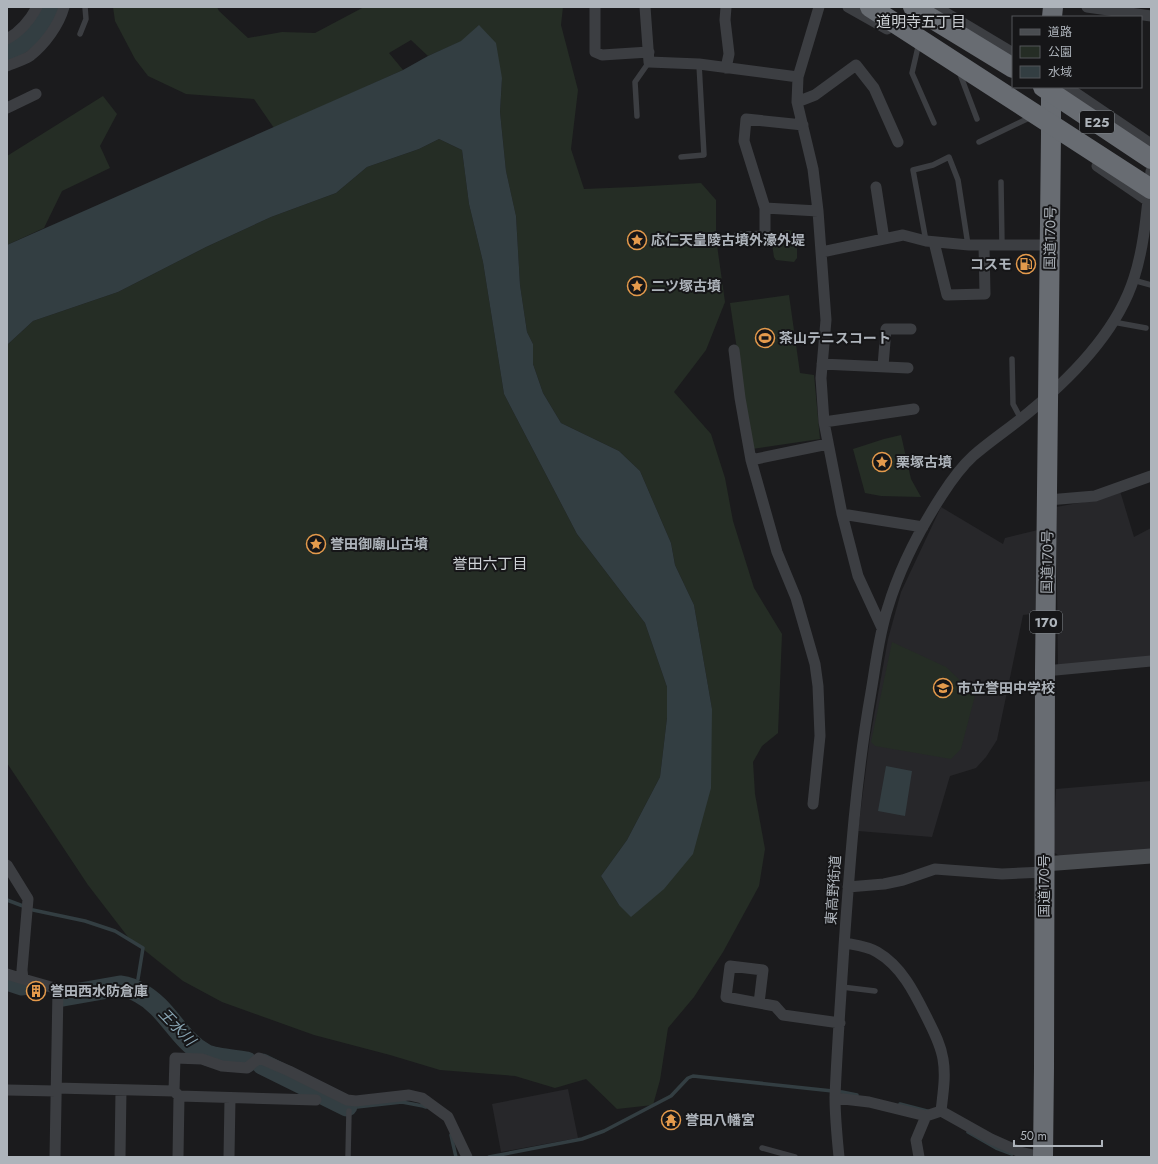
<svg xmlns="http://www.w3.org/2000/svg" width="1158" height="1164" font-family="Jost,'Noto Sans JP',sans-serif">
	<rect width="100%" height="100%" fill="#1b1b1d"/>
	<!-- built -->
	<path fill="#27272a" d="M1120,491l14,46 17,-9v128l-93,11 -2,-160 39,-7z
		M941,507l62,37 2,-6 37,-9 -2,84 -17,2 -26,125 -11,17 -10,11 -26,8 -18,61 -74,-6 12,-93 18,-99 13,-47z
		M1151,781v69l-88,8 -10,-6 3,-63z
		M568,1089l10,49 -77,14 -9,-48z"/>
	<!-- green -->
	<path fill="#252d25" d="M113,7h104l2,4 29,27 34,-6 33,1 49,-26h199l-2,18 17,65 -7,59 13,40 49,-2 68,-4 15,17v38l9,64 -19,48 -32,42 37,42 14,44 8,43 21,67 28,46 -4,99 -16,13 -9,16 2,32 10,55 -6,37 -36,66 -29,45 -26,31 -8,52 -7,25 -36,4 -31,-30 -31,9 -40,-12 -75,-6 -50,-15 -76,-20 -92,-33 -39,-21 -55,-44 -40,-52 -81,-122v-418l26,-24 85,-29 88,-45 65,-30 65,-24 31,-26 52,-18 20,-10 23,11 7,54 14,58 21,132 73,140 68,89 22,64v31l-7,59 -33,63 -26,36 18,29 93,-196 -18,-104 -19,-40 -4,-22 -31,-72 -21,-20 -58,-28 -18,-30 -10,-29v-20l-6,-12 -7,-47 -4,-69 -10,-45 -6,-59 2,-34 -23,-52 -17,15 -34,15 -17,-16 -22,13 14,17 -129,58 -20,-29 -68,-5 -38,-18 -13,-17 -20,-38z
		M103,96l14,18 -17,32 10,22 -48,23 -18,37 -37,17v-89z
		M787,230l8,1 2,2v25l-3,4 -18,-2 -2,-3 -3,-19 8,-6z
		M789,295l11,78 14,2 6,64 -68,10 -22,-146z
		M901,435l10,44 10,18 -40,-1 -16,-3 -12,-44 31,-10z
		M892,642l54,25 18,17 13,4 -16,61 -10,10 -76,-13 -4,-4z"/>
	<!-- water -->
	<path fill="#333e42" d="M479,25l17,18 6,35 -2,34 6,59 10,45 4,69 7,47 6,12v20l10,29 18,30 58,28 21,20 31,72 4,22 19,40 18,104 -1,79 -18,66 -29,35 -33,28 -12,-12 -18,-29 26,-36 33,-63 7,-59v-31l-22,-64 -68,-89 -73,-140 -21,-132 -14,-58 -7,-54 -23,-11 -20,10 -52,18 -31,26 -65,24 -65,30 -88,45 -85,29 -26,24v-100l396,-175 25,-14 33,-15z
		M886,766l26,5 -7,45 -27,-5z"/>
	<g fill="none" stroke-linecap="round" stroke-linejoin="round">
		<!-- stream -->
		<path stroke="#333e42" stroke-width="3.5" d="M7,900l16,6
			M33,910l52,11 30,10 28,17 -5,31
			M136,991v-3
			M900,1104l31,8
			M347,1106l10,1 45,-5 21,4 3,1
			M968,1132l28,16 16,6
			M451,1135l5,22
			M489,1157l93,-18 22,-8 67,-35 17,-18 5,-2 149,16 15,3"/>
		<!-- river -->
		<path stroke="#333e42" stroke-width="21" d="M7,51c19,-8 35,-25 43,-44
			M7,980l15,5
			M63,996l57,-10c7,1 14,3 20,7 27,14 38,46 65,61 9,5 31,6 42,8
			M262,1064l85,42"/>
		<!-- lane -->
		<path stroke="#3c3e42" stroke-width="5.5" d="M80,34l6,-15 -1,-12
			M918,47l-6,26 22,50
			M960,74l17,45
			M637,116l-2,-34 14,-20
			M979,142l50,-24
			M681,157l23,-2 -5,-91
			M1001,182l1,63
			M926,241l-13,-71 20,-5 16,-8 9,23 10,65
			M1133,280l18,5
			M1113,322l33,6
			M1012,359l1,45 8,15
			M842,987l33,4
			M762,1148l33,9
			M348,1157l1,-46"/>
		<!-- street -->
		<path stroke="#3c3e42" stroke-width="11" d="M595,7v45l7,3 47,-3
			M645,7l4,55 50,2 99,13
			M726,7l-1,13 4,34 -3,14
			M819,7l-21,70 -1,25 16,67 5,42 8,109 -5,58 3,44 18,92 16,62 24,52
			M848,7l39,22
			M936,7l77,46
			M1087,7l64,9
			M7,39c13,-7 23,-19 30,-32
			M7,66c7,-3 17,-6 23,-10 15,-12 29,-31 34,-49
			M1067,87l84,57
			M797,102l18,-7 41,-30 18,23 24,54
			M7,108l29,-14
			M803,125l-57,-6 -2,22 21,67 53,3
			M1097,166l54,37
			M876,187l8,52
			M738,237l27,-1v-28
			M934,242l13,53 38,-1 -1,-49
			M822,252l81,-17 23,6 43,4h81
			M734,350l6,48 11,62 26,92 19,46 19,66 3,22 2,50 -7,68
			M822,364l86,4
			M883,366l3,-37h25
			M824,422l90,-13
			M751,460l77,-16
			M1048,500l47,-4 56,-20
			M842,514l81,13
			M1045,671l106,-10
			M7,865l21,34 -6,71 1,9 35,10 -3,168
			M848,887l36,-3 19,-4 32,-11 67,5 42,-2
			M845,943c10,2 22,3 32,9 26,15 39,44 52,70 6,12 12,24 14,37 3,17 0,34 -2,52l-15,5 -10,24 3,17
			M7,974l16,5
			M759,1003l4,-33 -33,-4 -4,31 49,9 8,9 57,8
			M56,1088l118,3 5,5 137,4
			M7,1090l49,1
			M174,1091l1,-33 27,1 20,7 25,2 12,-10 30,13 58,29 9,1 53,-6 13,3 26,19 19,40
			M835,1098l34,4 57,14
			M941,1111l50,28 29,13 22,5
			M120,1157l1,-67
			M178,1157l1,-61
			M229,1157l1,-59
			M839,1157c-2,-20 -4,-40 -4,-60 2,-50 6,-101 9,-151 6,-85 12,-170 27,-254 5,-29 8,-58 17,-85 12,-40 32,-78 54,-112 9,-14 19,-28 31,-39 17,-15 37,-28 55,-43 43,-35 89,-81 106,-135 11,-34 13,-72 17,-107"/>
		<!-- secondary -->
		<path stroke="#4a4d51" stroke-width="15" d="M1044,864l107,-8"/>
		<!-- highway -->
		<path stroke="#686c72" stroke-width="20" d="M913,7l100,61
			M1052,17l1,-10
			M1043,1157l1,-89 1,-397 6,-537v-47"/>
		<!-- highway-bridge -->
		<path stroke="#686c72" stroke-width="20" d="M870,7l281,182
			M1043,87l108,72"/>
	</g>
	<!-- icons -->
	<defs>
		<symbol id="sight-ring" viewBox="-11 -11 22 22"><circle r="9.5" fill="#161618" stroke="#e49a4c" stroke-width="1.5"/><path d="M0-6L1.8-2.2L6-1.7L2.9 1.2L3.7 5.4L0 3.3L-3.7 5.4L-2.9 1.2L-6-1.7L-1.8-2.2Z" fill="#e49a4c"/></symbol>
		<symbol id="fuel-ring" viewBox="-11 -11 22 22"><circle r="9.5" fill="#161618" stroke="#e49a4c" stroke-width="1.5"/><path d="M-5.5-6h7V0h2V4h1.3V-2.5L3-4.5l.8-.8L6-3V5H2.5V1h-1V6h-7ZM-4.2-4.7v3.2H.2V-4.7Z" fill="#e49a4c"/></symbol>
		<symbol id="stadium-ring" viewBox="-11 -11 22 22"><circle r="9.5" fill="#161618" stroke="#e49a4c" stroke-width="1.5"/><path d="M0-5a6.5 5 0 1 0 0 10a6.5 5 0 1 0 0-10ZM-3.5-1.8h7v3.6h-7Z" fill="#e49a4c"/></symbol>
		<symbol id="school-ring" viewBox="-11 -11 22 22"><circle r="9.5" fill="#161618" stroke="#e49a4c" stroke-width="1.5"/><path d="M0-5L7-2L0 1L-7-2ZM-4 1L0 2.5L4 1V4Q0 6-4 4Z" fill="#e49a4c"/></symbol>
		<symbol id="building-ring" viewBox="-11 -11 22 22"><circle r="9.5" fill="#161618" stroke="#e49a4c" stroke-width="1.5"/><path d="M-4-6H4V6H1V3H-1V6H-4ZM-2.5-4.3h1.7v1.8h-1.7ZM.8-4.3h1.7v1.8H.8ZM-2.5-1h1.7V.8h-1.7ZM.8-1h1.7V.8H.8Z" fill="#e49a4c"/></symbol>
		<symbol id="temple-ring" viewBox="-11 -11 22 22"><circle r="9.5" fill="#161618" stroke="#e49a4c" stroke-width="1.5"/><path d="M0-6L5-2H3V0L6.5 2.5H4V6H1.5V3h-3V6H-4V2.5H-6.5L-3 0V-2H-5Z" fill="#e49a4c"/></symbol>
	</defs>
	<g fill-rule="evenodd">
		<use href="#sight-ring" x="626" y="229" width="22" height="22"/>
		<use href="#fuel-ring" x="1015" y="253" width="22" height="22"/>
		<use href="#sight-ring" x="626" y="275" width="22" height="22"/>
		<use href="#stadium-ring" x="754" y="327" width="22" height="22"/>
		<use href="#sight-ring" x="871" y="451" width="22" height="22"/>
		<use href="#sight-ring" x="305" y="533" width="22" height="22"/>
		<use href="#school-ring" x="932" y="677" width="22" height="22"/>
		<use href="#building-ring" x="25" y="980" width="22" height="22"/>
		<use href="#temple-ring" x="660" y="1109" width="22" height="22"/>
	</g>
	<g text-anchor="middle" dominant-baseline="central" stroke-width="4" stroke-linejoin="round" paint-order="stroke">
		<!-- shield labels -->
		<g fill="#161618" stroke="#80858a" stroke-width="1">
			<rect x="1080" y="111" width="34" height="22" rx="3"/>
			<rect x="1030" y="611" width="32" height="22" rx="3"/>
		</g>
		<g font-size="13" font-weight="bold" fill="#aeb4bb">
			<text x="1097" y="122">E25</text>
			<text x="1046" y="622">170</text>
		</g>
		<!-- street labels -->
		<g font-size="14" fill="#aeb4bb" stroke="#161618">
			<text transform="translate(1050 238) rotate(-89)">国道170号</text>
			<text transform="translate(1047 562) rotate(-89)">国道170号</text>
			<text transform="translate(1044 886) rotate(-90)">国道170号</text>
			<text transform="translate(833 890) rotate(-86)">東高野街道</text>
		</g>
		<!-- poi labels -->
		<g font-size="14" font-weight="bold" fill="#aeb4bb" stroke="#161618" text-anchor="start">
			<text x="651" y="240">応仁天皇陵古墳外濠外堤</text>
			<text x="1012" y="264" text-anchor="end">コスモ</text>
			<text x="651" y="286">二ツ塚古墳</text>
			<text x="779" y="338">茶山テニスコート</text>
			<text x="896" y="462">栗塚古墳</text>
			<text x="330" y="544">誉田御廟山古墳</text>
			<text x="957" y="688">市立誉田中学校</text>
			<text x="50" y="991">誉田西水防倉庫</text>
			<text x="685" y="1120">誉田八幡宮</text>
		</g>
		<!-- neighbourhood labels -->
		<g font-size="15" fill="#cfd3d7" stroke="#161618">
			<text x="921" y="22">道明寺五丁目</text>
			<text x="490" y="564">誉田六丁目</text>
		</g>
		<!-- water labels -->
		<g font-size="15" font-style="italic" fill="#89a5b3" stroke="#161618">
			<text transform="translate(177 1027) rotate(46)">王水川</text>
		</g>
	</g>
	<!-- border -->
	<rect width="1158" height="1164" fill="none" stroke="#aeb4bb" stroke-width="16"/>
	<!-- legend -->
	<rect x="1012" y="16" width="130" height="72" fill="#161618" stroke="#535559"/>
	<rect x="1020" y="29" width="20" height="6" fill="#4a4d51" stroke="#535559"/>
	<text x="1048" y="36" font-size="12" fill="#aeb4bb">道路</text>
	<rect x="1020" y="46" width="20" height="12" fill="#252d25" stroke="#535559"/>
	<text x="1048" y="56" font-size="12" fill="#aeb4bb">公園</text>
	<rect x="1020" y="66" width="20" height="12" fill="#333e42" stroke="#535559"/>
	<text x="1048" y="76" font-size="12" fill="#aeb4bb">水域</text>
	<!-- scale -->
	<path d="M1014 1140v6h88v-6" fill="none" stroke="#aeb4bb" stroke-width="2"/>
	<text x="1020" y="1140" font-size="12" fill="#aeb4bb" stroke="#161618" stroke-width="3" paint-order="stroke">50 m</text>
</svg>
